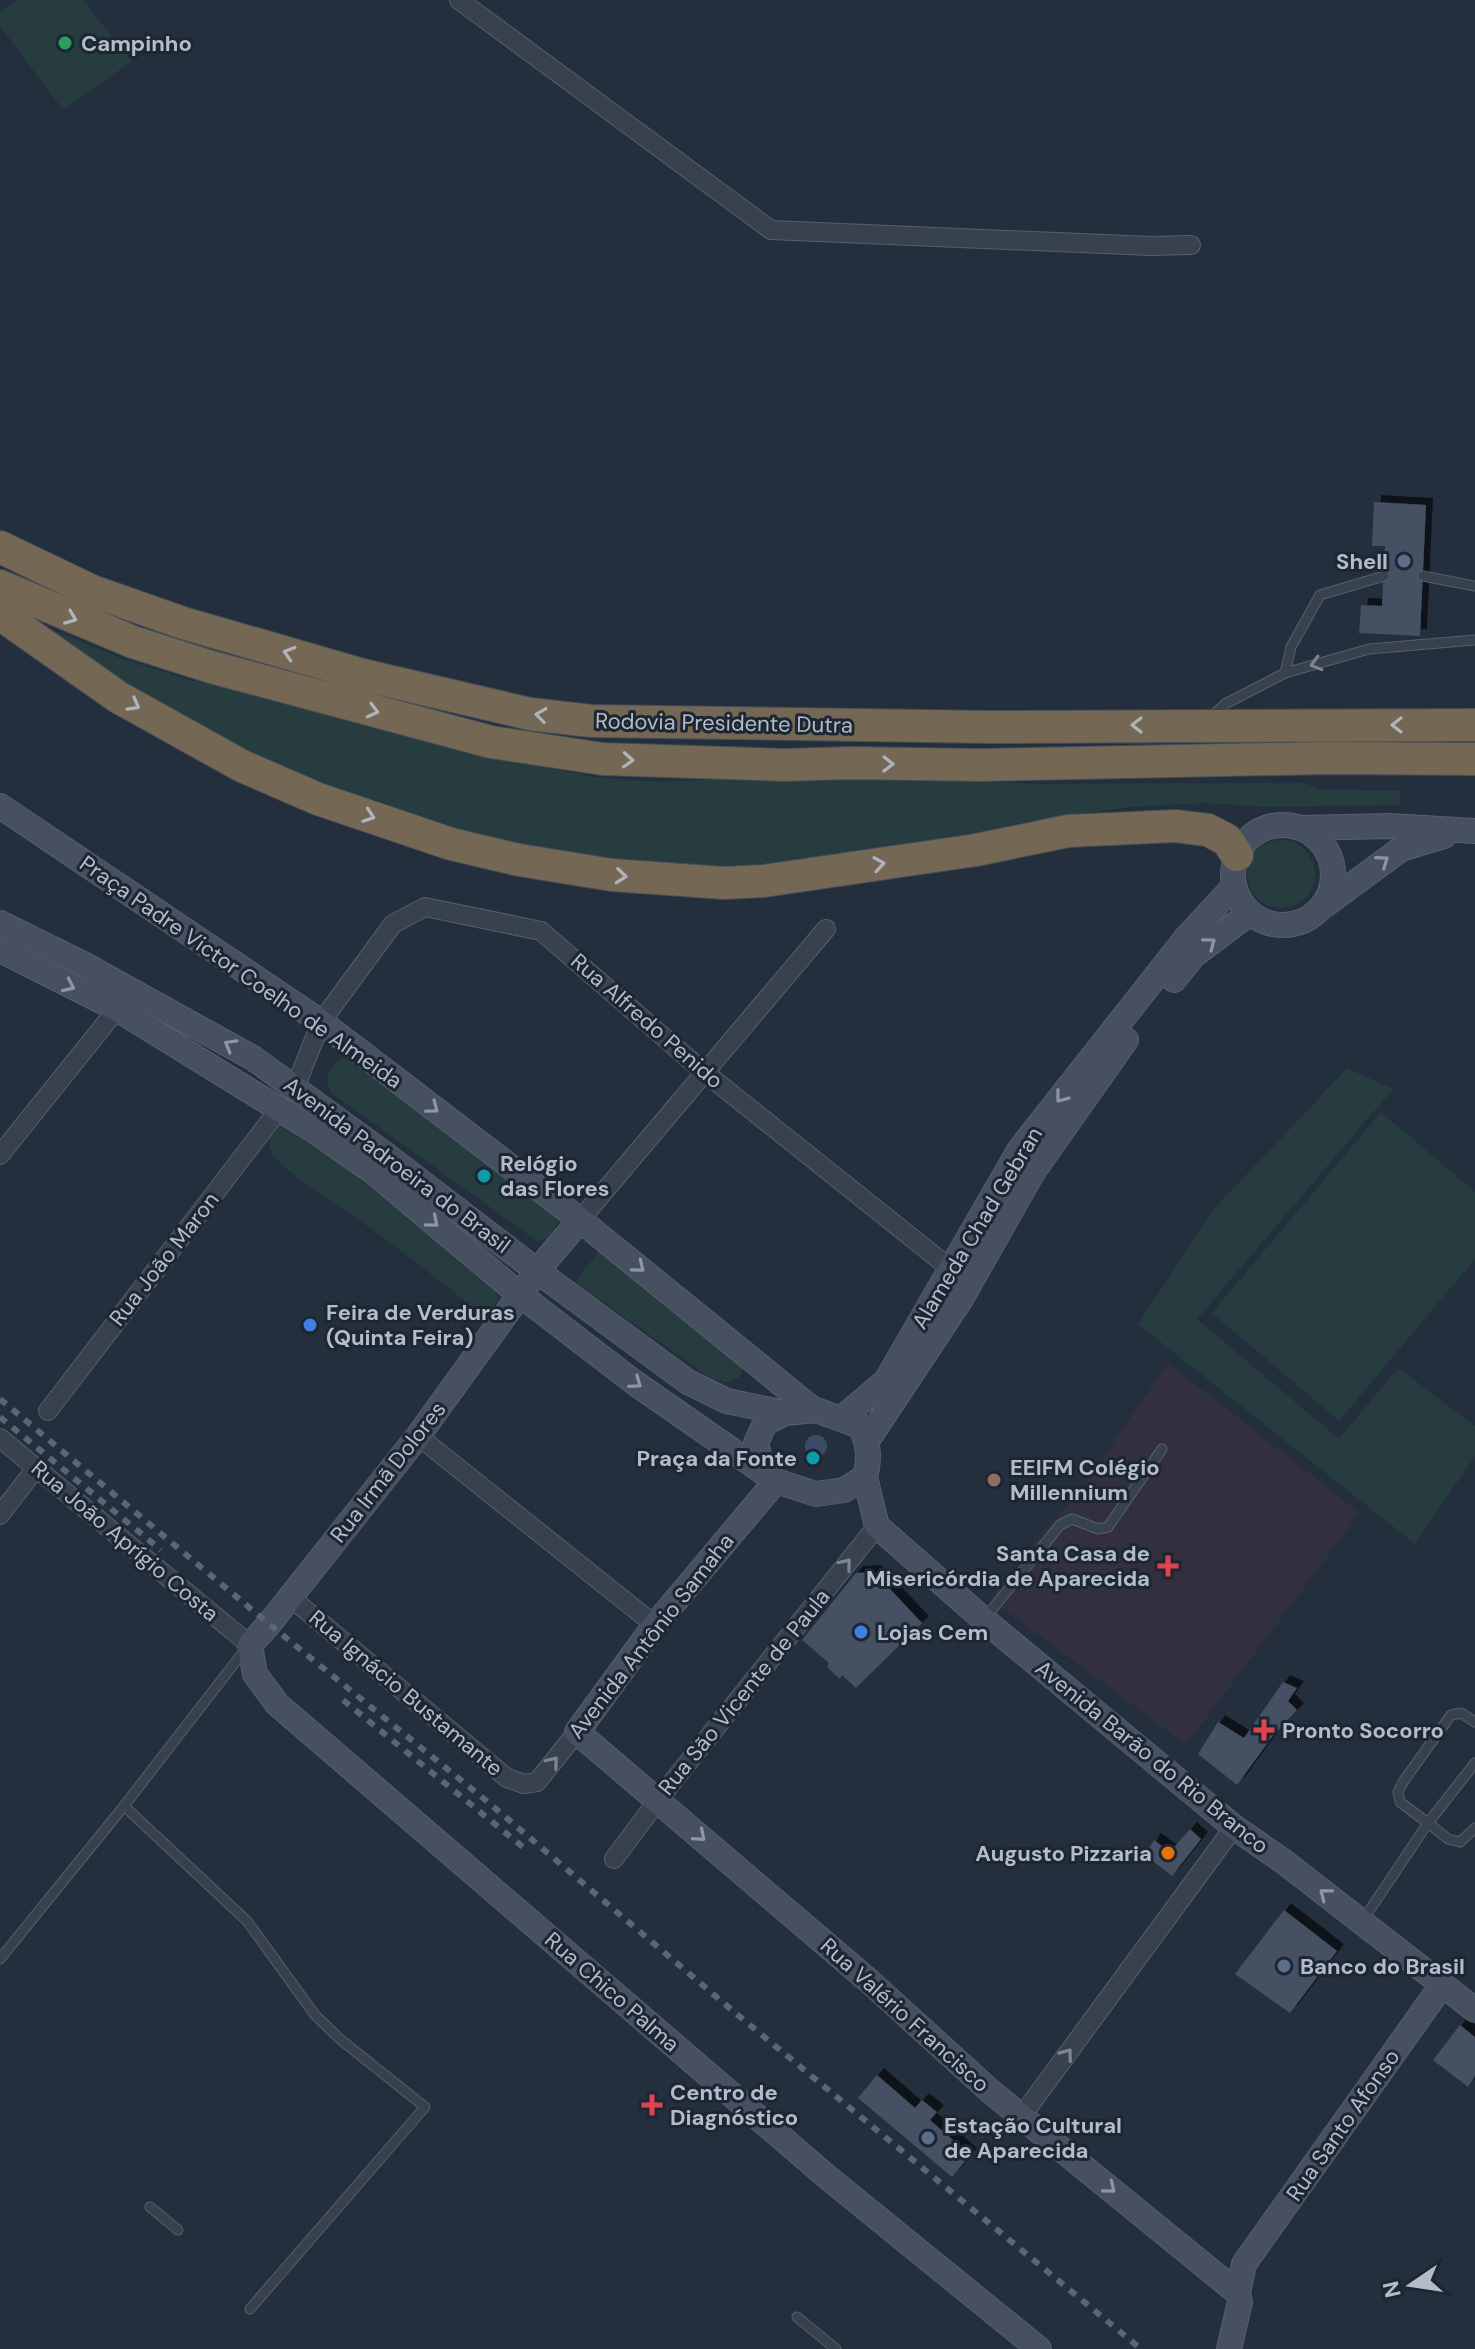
<svg xmlns="http://www.w3.org/2000/svg" width="1475" height="2349" font-family="'DM Sans',sans-serif">
	<defs>
		<filter id="shadow"><feDropShadow dx="7" dy="-7" stdDeviation="0" flood-color="#0009"/></filter>
	</defs>
	<rect width="100%" height="100%" fill="#242f3e"/>
	<!-- medical -->
	<path fill="#32303f" d="M1168,1363l192,150 -174,232 -196,-146 52,-66 37,-40z"/>
	<!-- green -->
	<path fill="#263c3f" d="M17,0h66l49,61 -69,49 -63,-84v-13z
		M8,611l115,48 67,21 161,37 131,38 113,22 65,5 158,-7 225,9 261,-1 16,6 81,2 -2,14 -133,2 -61,-4 -74,4 -95,13 -144,30 -167,24 -202,-22 -206,-68 -120,-56z
		M1247 874a34 34 0 1 1 68 0a34 34 0 1 1-68 0Z
		M348,1057l207,153 4,12 -11,16 -11,3 -207,-149 -3,-15 9,-15z
		M1347,1068l46,21 -196,230 142,120 59,-71 77,58v30l-60,88 -277,-220 77,-116z
		M1381,1112l94,80v67l-136,162 -127,-108z
		M282,1123l22,12 191,152 3,11 -7,17 -10,-1c-41,-34 -83,-66 -126,-97 -19,-14 -73,-46 -83,-64 -6,-12 0,-24 10,-30z
		M601,1249l143,116 -4,12 -15,5 -13,-3 -137,-97z"/>
	<!-- water -->
	<path fill="#394c67" d="M805 1446a11 11 0 1 1 22 0a11 11 0 1 1-22 0Z"/>
	<!-- building -->
	<path fill="#455162" filter="url(#shadow)" d="M1374,502l52,3 -6,131 -61,-3 2,-28 21,1 3,-60h-13z
		M874,1572l48,51 -66,65 -14,-13 -2,4 -13,-12 2,-4 -27,-23 54,-67z
		M1283,1682l14,6 -9,13 9,9 -25,27 -35,48 -39,-31 20,-32 26,16z
		M1190,1829l11,10 -29,37 -27,-21 9,-15 16,12z
		M1284,1910l53,41 -47,62 -55,-39z
		M1460,2025l15,12v39l-7,11 -35,-27z
		M877,2075l38,33 7,-8 15,12 -7,8 40,35 -18,22 -94,-79z"/>
	<g fill="none" stroke-linecap="round" stroke-linejoin="round">
		<defs>
			<path id="lane" d="M1423,576l52,10
				M1285,673l6,-26 29,-52 64,-19
				M1211,717l14,-13 60,-31 84,-24 106,-9
				M986,1617l74,-92 12,-6 26,10 10,-2 54,-78
				M247,1647l-123,159 123,115 68,94 26,25 84,67 -175,202
				M1475,1763l-47,60 20,16 12,3 15,-14
				M1363,1920l65,-97 -28,-21 -2,-10 5,-10 48,-67 10,-2 14,9
				M0,1959l124,-153
				M150,2207l28,23
				M797,2317l39,32"/>
			<path id="street" d="M459,0l312,230 380,16 40,-1
				M295,1088l26,-66 72,-98 32,-17 116,24 163,141 257,205
				M0,1155l117,-146
				M580,1220l246,-291
				M48,1411l232,-303
				M418,1436l237,189
				M0,1438l250,207
				M0,1515l37,-48
				M290,1597l217,181 17,6 13,-2 40,-50
				M614,1859l44,-59 219,-274
				M1021,2117l213,-290"/>
			<path id="secondary" d="M0,806l321,216 259,198 235,191
				M1233 875a50 50 0 1 1 100 0a50 50 0 1 1-100 0Z
				M1303,828l86,-2 86,5
				M1325,905l76,-56 43,-13
				M0,923l83,41 170,94 133,97 151,116 151,111 39,19 58,12
				M0,950l117,59 201,124 54,38 147,123 116,89 141,98 40,13 28,-4 21,-13c5,-20 4,-32 -5,-51l-44,-16 -31,3 -20,10 -9,20 7,27
				M1174,980l20,-25 56,-42
				M580,1220l-43,51 -119,165 -149,188 -19,21 5,29 22,30 549,472 213,173
				M841,1419l45,-38 134,-232 166,-211 48,-52
				M867,1441l94,-142 72,-127 93,-132
				M865,1477l12,49 107,94 250,207 49,34 192,149
				M776,1481l-121,144 -78,107 292,249 121,110 248,202
				M1229,2349l11,-47 -2,-9 6,-29 198,-279"/>
			<path id="highway" d="M0,547l92,44 91,32 180,52 167,39 61,7 397,6 487,-2
				M0,586l133,56 78,25 280,75 112,17 181,6 67,-2 129,2 347,-7 148,1
				M0,614l118,83 124,69 76,33 133,45 68,16 93,15 112,8 40,-2 212,-31 92,-19 107,-5 33,4 19,10 10,15"/>
		</defs>
		<!-- lane casing -->
		<use href="#lane" stroke="#565f6c" stroke-width="11"/>
		<!-- street casing -->
		<use href="#street" stroke="#565f6c" stroke-width="20"/>
		<!-- secondary casing -->
		<use href="#secondary" stroke="#565f6c" stroke-width="26"/>
		<!-- highway casing -->
		<use href="#highway" stroke="#434c59" stroke-width="34"/>
		<!-- lane -->
		<use href="#lane" stroke="#38414e" stroke-width="9"/>
		<!-- street -->
		<use href="#street" stroke="#38414e" stroke-width="18"/>
		<!-- secondary -->
		<use href="#secondary" stroke="#465061" stroke-width="24"/>
		<!-- highway -->
		<use href="#highway" stroke="#746855" stroke-width="32"/>
		<!-- rail -->
		<path stroke="#5a6575" stroke-width="6" stroke-dasharray="8 8" stroke-linecap="butt" d="M0,1399l269,225 220,179 244,208 408,338
			M0,1417l161,133
			M343,1700l180,147"/>
	</g>
	<!-- one-way arrows -->
	<defs><path id="oneway-chevron" d="M-2-3.5L2.5 0L-2 3.5" fill="none" stroke-width="1.6" stroke-linecap="round" stroke-linejoin="round" transform="scale(2)"/></defs>
	<g stroke="#aeb4bd">
		<use href="#oneway-chevron" transform="translate(71 618) rotate(22)"/>
		<use href="#oneway-chevron" transform="translate(289 653) rotate(-163)"/>
		<use href="#oneway-chevron" transform="translate(134 705) rotate(29)"/>
		<use href="#oneway-chevron" transform="translate(373 711) rotate(15)"/>
		<use href="#oneway-chevron" transform="translate(541 715) rotate(-173)"/>
		<use href="#oneway-chevron" transform="translate(1137 725) rotate(-180)"/>
		<use href="#oneway-chevron" transform="translate(1397 725) rotate(180)"/>
		<use href="#oneway-chevron" transform="translate(628 760) rotate(3)"/>
		<use href="#oneway-chevron" transform="translate(888 764) rotate(1)"/>
		<use href="#oneway-chevron" transform="translate(369 816) rotate(19)"/>
		<use href="#oneway-chevron" transform="translate(879 864) rotate(-9)"/>
		<use href="#oneway-chevron" transform="translate(621 876) rotate(6)"/>
	</g>
	<g stroke="#7c8592">
		<use href="#oneway-chevron" transform="translate(1316 664) rotate(164)"/>
		<use href="#oneway-chevron" transform="translate(846 1564) rotate(-51)"/>
		<use href="#oneway-chevron" transform="translate(553 1762) rotate(-51)"/>
		<use href="#oneway-chevron" transform="translate(1067 2054) rotate(-54)"/>
	</g>
	<g stroke="#8e96a5">
		<use href="#oneway-chevron" transform="translate(1383 861) rotate(-35)"/>
		<use href="#oneway-chevron" transform="translate(1210 943) rotate(-37)"/>
		<use href="#oneway-chevron" transform="translate(69 986) rotate(25)"/>
		<use href="#oneway-chevron" transform="translate(230 1045) rotate(-150)"/>
		<use href="#oneway-chevron" transform="translate(1061 1097) rotate(128)"/>
		<use href="#oneway-chevron" transform="translate(433 1108) rotate(37)"/>
		<use href="#oneway-chevron" transform="translate(433 1222) rotate(40)"/>
		<use href="#oneway-chevron" transform="translate(639 1267) rotate(39)"/>
		<use href="#oneway-chevron" transform="translate(636 1383) rotate(36)"/>
		<use href="#oneway-chevron" transform="translate(700 1836) rotate(41)"/>
		<use href="#oneway-chevron" transform="translate(1325 1894) rotate(-142)"/>
		<use href="#oneway-chevron" transform="translate(1110 2188) rotate(39)"/>
	</g>
	<!-- markers -->
	<circle fill="#2e9e5b" stroke="#1d2633" stroke-width="3" cx="65" cy="43" r="8"/>
	<g fill="#5c6f8a" stroke="#1d2633" stroke-width="3">
		<circle cx="1404" cy="561" r="8"/>
		<circle cx="1284" cy="1966" r="8"/>
		<circle cx="928" cy="2138" r="8"/>
	</g>
	<g fill="#0f9aa8" stroke="#1d2633" stroke-width="3">
		<circle cx="484" cy="1176" r="8"/>
		<circle cx="813" cy="1458" r="8"/>
	</g>
	<g fill="#3f7fe0" stroke="#1d2633" stroke-width="3">
		<circle cx="310" cy="1325" r="8"/>
		<circle cx="861" cy="1632" r="8"/>
	</g>
	<circle fill="#8d6e63" stroke="#1d2633" stroke-width="3" cx="994" cy="1480" r="8"/>
	<g fill="#e0444e" stroke="#1d2633" stroke-width="3">
		<path d="M1164 1554h8v8h8v8h-8v8h-8v-8h-8v-8h8z"/>
		<path d="M1260 1718h8v8h8v8h-8v8h-8v-8h-8v-8h8z"/>
		<path d="M648 2093h8v8h8v8h-8v8h-8v-8h-8v-8h8z"/>
	</g>
	<circle fill="#e8710a" stroke="#1d2633" stroke-width="3" cx="1168" cy="1853" r="8"/>
	<g text-anchor="middle" dominant-baseline="central" stroke-width="6" stroke-linejoin="round" paint-order="stroke">
		<!-- poi labels -->
		<g font-size="22" font-weight="bold" fill="#b4bcc9" stroke="#1d2633" text-anchor="start">
			<text x="81" y="43">Campinho</text>
			<text x="1388" y="561" text-anchor="end">Shell</text>
			<text x="500" y="1163">Relógio<tspan x="500" dy="25">das Flores</tspan></text>
			<text x="326" y="1312">Feira de Verduras<tspan x="326" dy="25">(Quinta Feira)</tspan></text>
			<text x="797" y="1458" text-anchor="end">Praça da Fonte</text>
			<text x="1010" y="1467">EEIFM Colégio<tspan x="1010" dy="25">Millennium</tspan></text>
			<text x="1150" y="1553" text-anchor="end">Santa Casa de<tspan x="1150" dy="25">Misericórdia de Aparecida</tspan></text>
			<text x="877" y="1632">Lojas Cem</text>
			<text x="1282" y="1730">Pronto Socorro</text>
			<text x="1152" y="1853" text-anchor="end">Augusto Pizzaria</text>
			<text x="1300" y="1966">Banco do Brasil</text>
			<text x="670" y="2092">Centro de<tspan x="670" dy="25">Diagnóstico</tspan></text>
			<text x="944" y="2125">Estação Cultural<tspan x="944" dy="25">de Aparecida</tspan></text>
		</g>
		<!-- street labels -->
		<g font-size="22" fill="#b4bcc9" stroke="#1d2633">
			<text transform="translate(724 723) rotate(1)">Rodovia Presidente Dutra</text>
			<text transform="translate(241 972) rotate(35)">Praça Padre Victor Coelho de Almeida</text>
			<text transform="translate(647 1021) rotate(41)">Rua Alfredo Penido</text>
			<text transform="translate(397 1165) rotate(37)">Avenida Padroeira do Brasil</text>
			<text transform="translate(977 1228) rotate(-59)">Alameda Chad Gebran</text>
			<text transform="translate(164 1259) rotate(-52)">Rua João Maron</text>
			<text transform="translate(388 1472) rotate(-52)">Rua Irmã Dolores</text>
			<text transform="translate(125 1541) rotate(40)">Rua João Aprígio Costa</text>
			<text transform="translate(651 1636) rotate(-52)">Avenida Antônio Samaha</text>
			<text transform="translate(744 1692) rotate(-51)">Rua São Vicente de Paula</text>
			<text transform="translate(406 1693) rotate(40)">Rua Ignácio Bustamante</text>
			<text transform="translate(1152 1757) rotate(39)">Avenida Barão do Rio Branco</text>
			<text transform="translate(612 1992) rotate(41)">Rua Chico Palma</text>
			<text transform="translate(905 2015) rotate(42)">Rua Valério Francisco</text>
			<text transform="translate(1343 2125) rotate(-55)">Rua Santo Afonso</text>
		</g>
	</g>
	<!-- north arrow -->
	<g transform="translate(1411 2285) rotate(257)" stroke="#1d2633" stroke-width="6" paint-order="stroke">
	<path d="M0-6L14 30L0 20L-14 30Z" fill="#b4bcc9"/>
	<text y="-12" font-size="22" font-weight="bold" text-anchor="middle" fill="#b4bcc9">N</text>
	</g>
</svg>
